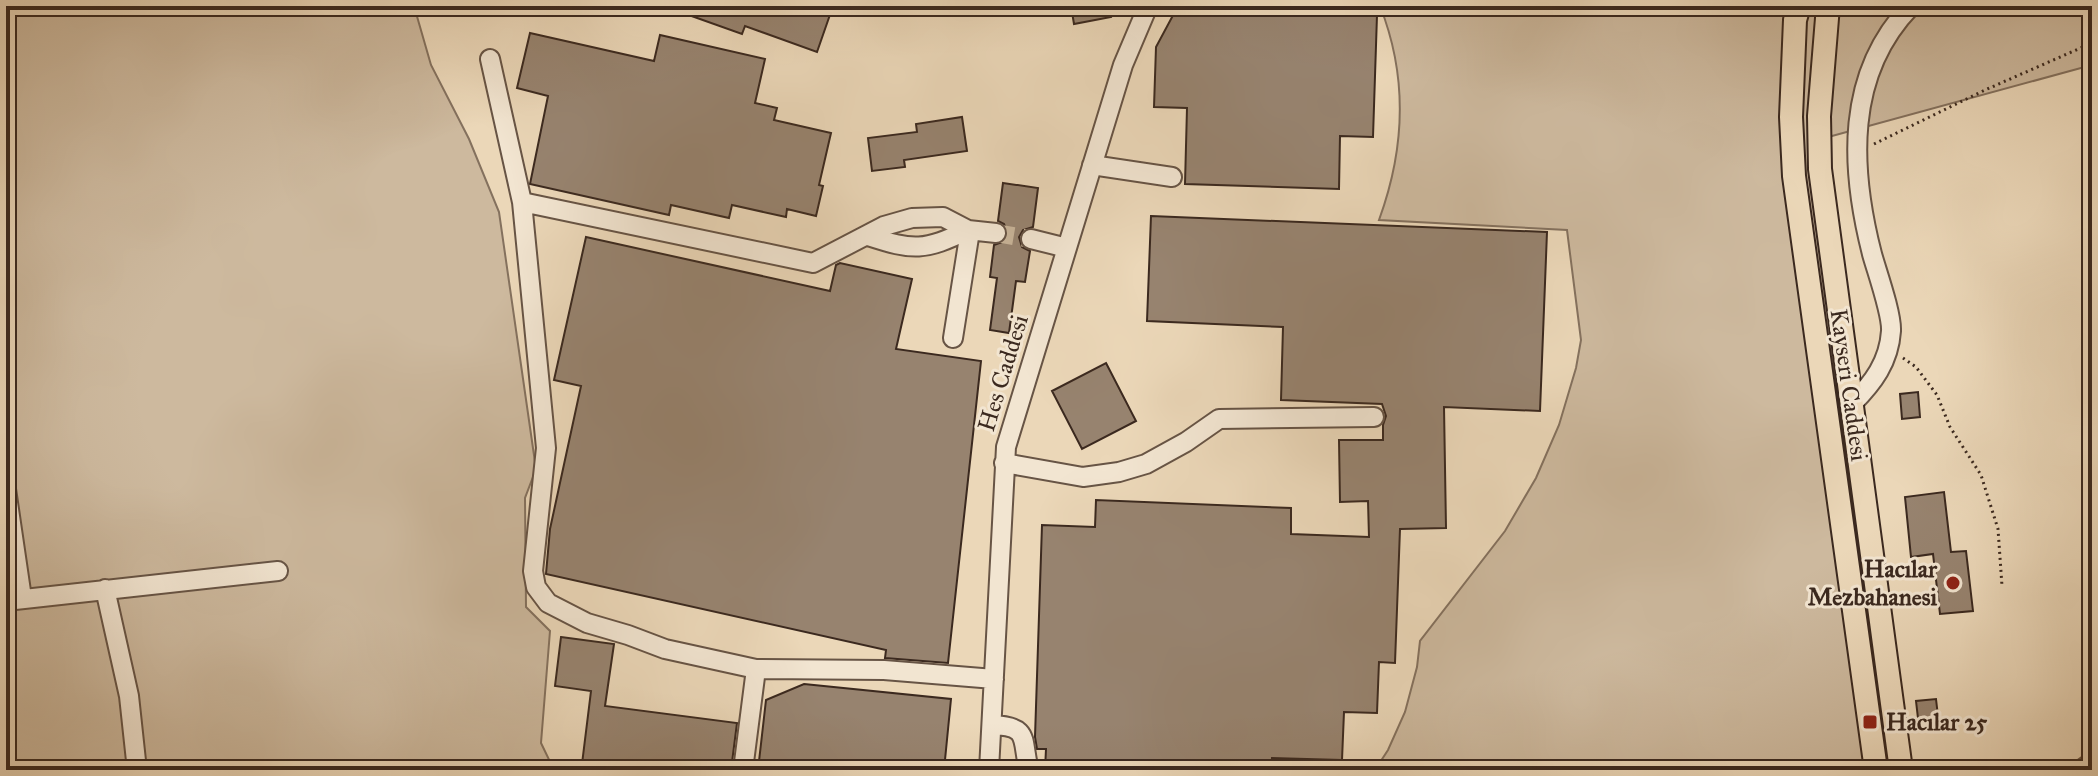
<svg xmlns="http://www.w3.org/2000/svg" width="2098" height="776" font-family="'IM FELL Great Primer',serif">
	<rect width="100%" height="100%" fill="#ebd7b8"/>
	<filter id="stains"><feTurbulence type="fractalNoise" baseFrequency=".0025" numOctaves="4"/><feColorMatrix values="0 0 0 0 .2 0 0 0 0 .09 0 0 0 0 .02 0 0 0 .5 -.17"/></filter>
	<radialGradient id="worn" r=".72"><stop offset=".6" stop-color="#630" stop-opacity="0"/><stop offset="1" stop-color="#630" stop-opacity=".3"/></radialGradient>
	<!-- green -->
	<path fill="#cdb99e" stroke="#84715e" stroke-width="2" d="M6,6h408l17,59 38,74 30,73 37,257 -11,29 1,109 24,24 -9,112 13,27h-548z
		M1380,6h712v59l-282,77 85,628h-520l13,-20 17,-38 12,-45 3,-26 85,-110 31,-53 23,-53 17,-57 5,-28 -14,-110 -188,-10c26,-71 29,-143 1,-214z"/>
	<!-- building -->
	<path fill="#97836f" stroke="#3b291f" stroke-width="2" d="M669,6h164l-16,46 -72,-26 -3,8 -73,-26z
		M1071,6h38l2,11 -37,7z
		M1178,6h38v4l90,3v-7h44v8l27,1 -4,122 -33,-1 -1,53 -154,-5 2,-76 -33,-1 2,-60z
		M530,33l124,28 6,-26 105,24 -10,44 22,5 -3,12 57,13 -12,52 4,1 -7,30 -29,-7 -1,8 -54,-12 -3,13 -58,-13 -2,10 -139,-31 18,-88 -31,-8z
		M962,117l5,34 -63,9 1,7 -33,4 -4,-33 49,-6 -1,-8z
		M1003,183l35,5 -5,39 -10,3 -4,7 3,10 8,4 -5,31 -9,-1 -7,52 -19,-3 7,-52 -7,-1 4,-32 11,-4 3,-7 -4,-10 -6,-3z
		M1151,216l396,16 -7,179 -96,-4 2,121 -46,1 -5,134 -16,-1 -2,51 -33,-1 -2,48 -70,-2 -1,12h-226l1,-21h-9l-2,-12 7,-212 53,2 1,-27 195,8v26l78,3 -1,-36 -28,1 -1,-62h44v-15l3,-9 -4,-12 -101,-4 2,-73 -136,-6z
		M586,237l244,54 6,-26 4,-2 72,16 -16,70 85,12 -33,302 -63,-5 1,-8 -340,-76 4,-45 31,-143 -27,-6z
		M1106,363l30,58 -54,28 -30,-58z
		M1918,392l2,25 -18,2 -2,-25z
		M1944,492l7,60 15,-1 7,60 -33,3 -7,-60 -22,3 -6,-60z
		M561,637l53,7 -9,62 132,17 -6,47h-98l-51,-6 9,-73 -36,-5z
		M804,684l147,15 -7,71h-186l8,-70z
		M1936,699l3,26 -20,2 -3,-26z"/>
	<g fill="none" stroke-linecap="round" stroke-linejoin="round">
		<!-- minor-tunnel -->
		<path stroke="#c8b499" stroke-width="18" stroke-dasharray="18 9" stroke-linecap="butt" d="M996,233l35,6"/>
		<defs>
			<path id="minor" d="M490,59l32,143 291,61 71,-37 28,-8 31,-1 25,13 28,3
				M1092,165l80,12
				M522,202l24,246 -13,123 3,16 12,16 39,20 41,12 37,14 91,20
				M868,236c46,15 56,15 100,-6
				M1031,239l36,9
				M953,338l17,-107
				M1852,404c21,-21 37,-42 39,-73 1,-17 -14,-59 -19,-77 -22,-86 -27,-180 39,-248
				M1004,463l79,14 36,-5 27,-8 40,-22 33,-23 155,-2
				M6,489l16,109
				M105,589l24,107 8,74
				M6,601l272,-30
				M992,725c39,1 29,15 37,45
				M743,770l13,-101 128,1 110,9
				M989,770l17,-323 117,-382 25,-59
				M2081,770l11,-8"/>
			<path id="major" d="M1799,6l-4,14 -4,97 3,59 82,594
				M1828,6l-9,110 1,53 81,601"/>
		</defs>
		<!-- minor casing -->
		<use href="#minor" stroke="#675445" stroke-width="22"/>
		<!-- major casing -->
		<use href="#major" stroke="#3b291f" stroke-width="26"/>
		<!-- path -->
		<path stroke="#3b291f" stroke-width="3" stroke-dasharray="2 4" stroke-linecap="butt" d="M1874,144l111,-54 107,-47
			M1903,358l13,9 21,28 13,32 31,48 17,54 4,57"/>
		<!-- minor -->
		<use href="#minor" stroke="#f2e5d1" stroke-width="18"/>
		<!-- major -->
		<use href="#major" stroke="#ebd7b8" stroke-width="22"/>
	</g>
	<!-- markers -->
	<g fill="#8f2418" stroke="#f2e5d1" stroke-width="3">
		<circle cx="1953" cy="583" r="8"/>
		<rect x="1862" y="714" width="16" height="16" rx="4"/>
	</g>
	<g text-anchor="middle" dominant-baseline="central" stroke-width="6" stroke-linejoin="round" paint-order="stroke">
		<!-- street labels -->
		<g font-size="24" fill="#3b291f" stroke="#f2e5d1">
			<text transform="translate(1003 373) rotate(-73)">Hes Caddesi</text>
			<text transform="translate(1849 385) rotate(82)">Kayseri Caddesi</text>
		</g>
		<!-- poi labels -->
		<g font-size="24" font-weight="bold" fill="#3b291f" stroke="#f2e5d1" text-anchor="end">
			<text x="1937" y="569">Hacılar<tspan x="1937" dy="28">Mezbahanesi</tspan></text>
			<text x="1886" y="722" text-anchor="start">Hacılar 25</text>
		</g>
	</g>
	<!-- margin -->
	<rect width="2098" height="776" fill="none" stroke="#ebd7b8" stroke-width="32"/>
	<rect x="8" y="8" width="2082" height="760" fill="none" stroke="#3b291f" stroke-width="4"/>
	<rect x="16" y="16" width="2066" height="744" fill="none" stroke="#3b291f" stroke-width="2"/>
	<rect width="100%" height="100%" filter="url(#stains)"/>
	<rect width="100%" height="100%" fill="url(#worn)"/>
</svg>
